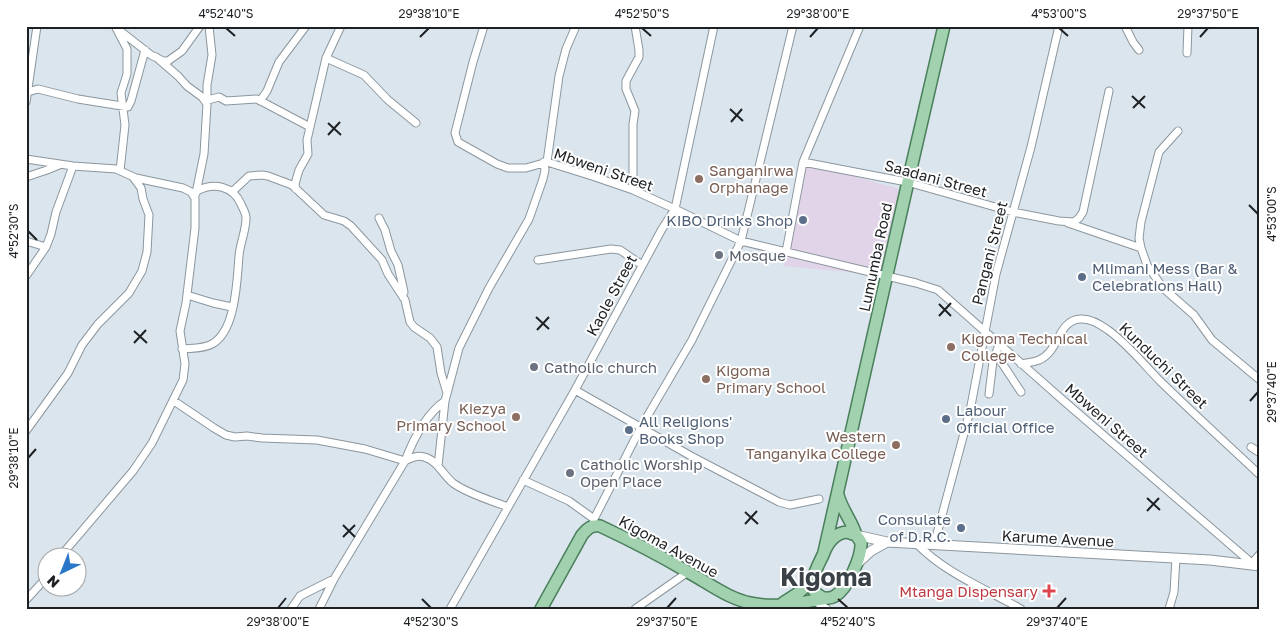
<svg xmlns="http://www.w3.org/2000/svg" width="1286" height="635" font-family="'Golos Text',sans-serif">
	<rect width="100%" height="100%" fill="#dbe5ed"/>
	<!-- commercial -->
	<path fill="#e1d4e8" d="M800,161l103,29 -13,86 -106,-10z"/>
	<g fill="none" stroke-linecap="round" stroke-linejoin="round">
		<defs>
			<path id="minor" d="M115,26l12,23v25l-6,19 4,32 -5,46
				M484,26l-11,36 -18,71 3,9 39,22 11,4h18l21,-6 45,14 41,14 42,19 66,32 175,42 22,7 127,112 189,163
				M1125,26l8,16 6,8
				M119,30l32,25 12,6h5l14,-10 18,-25
				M1187,53l1,-27
				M156,57l22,19 9,10 15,11 5,7 -3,50 -8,39
				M326,58l38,17 24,25 28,23
				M28,92l10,-3 40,10 50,8 3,-6 14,-51
				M208,100l11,-3 7,4 31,-2 53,28
				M260,101l7,-10 12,-29 27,-36
				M26,102l11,-76
				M207,104v-19l5,-30 -3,-29
				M1178,131l-19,21 -18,70 -2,16 2,10 6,17 16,23 31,27 18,25 48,40
				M26,159l47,7 43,3 20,9 47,10 8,4 4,6v30l-9,75 -6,28 5,33 -2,16 -31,63 -19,28 -74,87
				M547,162l12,-86 7,-27 10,-23
				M803,162l104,20 106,30 46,9 15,1 5,-4 4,-6 26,-121
				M26,177l21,-7 12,-5
				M296,189l-1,-5 4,-14 9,-16 -1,-14 19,-82 15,-32
				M633,190v-66l2,-13 -9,-22v-8l13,-24v-7l-4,-24
				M233,191l16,-15 13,-1 6,1 24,9 32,30 20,6 7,5 31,34 6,14 17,26 5,22 4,5 16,11 7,9 4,26 6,20
				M379,218l6,12 6,21 7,14 6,27
				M1068,223l73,25
				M26,241l20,6
				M786,252l17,-90 57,-136
				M538,260l73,-11 9,1 22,15
				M26,276l20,-29 5,-13 5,-22 17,-46
				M187,295l26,8 19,4
				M182,349c10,-1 21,0 30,-5 24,-13 25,-64 27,-88 1,-13 7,-25 7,-38 0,-5 -3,-9 -5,-14 -8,-18 -27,-22 -44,-13
				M996,354l25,38
				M1021,364c5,-1 13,-2 18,-4 21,-9 18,-39 41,-41 10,-1 20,5 28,11 20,14 36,35 54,53 32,31 65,61 98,92
				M575,390l116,66 88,46 11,3 29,-6
				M989,394l4,-33 6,-16
				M174,401l40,27 12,7 9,2 12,-1 15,2 55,2 48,9 40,12c8,-21 21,-47 40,-60
				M26,431l42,-58 14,-28 16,-21 31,-31 13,-22 5,-19 2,-37 -6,-16 -2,-11 -8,-11
				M1251,447l9,6
				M438,466l7,-65 14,-53 30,-60 40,-69 14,-40 2,-9 -1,-8
				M523,480l46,21 25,18
				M593,525l1,-6 47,-92 51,-87 49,-99 52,-215
				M917,544c28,29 69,45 104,65
				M934,545l36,-134 26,-137 35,-127 28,-121
				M1252,563l8,-9
				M26,600l22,-24
				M816,602l11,7
				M291,609l9,-13 34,-17
				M319,609l15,-30 71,-118c6,-3 12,-6 19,-4 13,3 19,18 29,26 15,11 37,17 55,24
				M450,609l125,-219 87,-161 13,-20 39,-183
				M635,609l53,-37
				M1169,609l5,-17 2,-34"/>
			<path id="tertiary" d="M856,535l31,7 323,18 50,6
				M857,564l14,-13 16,-9"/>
			<path id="primary" d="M838,495c4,15 14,26 18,40
				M847,532l9,3 5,7c1,15 -13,46 -26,54 -5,3 -11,3 -15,0 -16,-8 -2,-30 3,-41 4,-11 11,-22 24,-23z
				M824,552c40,-176 79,-351 120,-526
				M783,603l14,-9 16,-14
				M541,609l41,-74c6,-7 9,-10 18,-9 30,14 59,29 88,46 22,12 43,29 68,32 23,4 49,-2 72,-6"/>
		</defs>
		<!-- minor casing -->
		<use href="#minor" stroke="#8c969d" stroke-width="9"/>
		<!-- tertiary casing -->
		<use href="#tertiary" stroke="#8c969d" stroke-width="11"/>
		<!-- primary casing -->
		<use href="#primary" stroke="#4a7f5b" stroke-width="14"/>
		<!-- minor -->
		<use href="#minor" stroke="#fff" stroke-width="7"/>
		<!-- tertiary -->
		<use href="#tertiary" stroke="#fff" stroke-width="9"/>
		<!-- primary -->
		<use href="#primary" stroke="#a1d1ae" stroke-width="11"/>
	</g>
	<!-- ticks -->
	<path fill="none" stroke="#1e2124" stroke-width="2" d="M226,28l9,8M642,28l9,8M1059,28l9,8M420,37l9,-9M810,37l8,-9M1200,37l8,-9M1132,96l13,12M1133,108l12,-12M730,109l13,12M731,122l11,-13M328,123l13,12M328,135l12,-13M1249,205l9,9M28,231l9,9M939,304l12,12M939,316l12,-13M536,317l13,12M537,330l12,-13M134,331l13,12M134,343l12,-13M1250,401l8,-9M28,458l8,-9M1147,498l13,12M1147,511l12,-13M745,512l13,12M745,524l12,-13M343,525l12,12M343,537l12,-12M422,599l9,9M838,599l10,9M278,608l8,-10M667,608l9,-10M1057,608l9,-10"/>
	<!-- markers -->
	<g fill="#8d6e63" stroke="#fff" stroke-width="2">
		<circle cx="699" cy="179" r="5"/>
		<circle cx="951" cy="347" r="5"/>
		<circle cx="706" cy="379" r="5"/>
		<circle cx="516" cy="417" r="5"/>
		<circle cx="896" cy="445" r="5"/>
	</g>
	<g fill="#5c6f8a" stroke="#fff" stroke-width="2">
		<circle cx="803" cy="220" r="5"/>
		<circle cx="1082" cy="277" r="5"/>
		<circle cx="946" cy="419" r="5"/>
		<circle cx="629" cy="430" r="5"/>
		<circle cx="961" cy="528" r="5"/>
	</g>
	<g fill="#6b7280" stroke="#fff" stroke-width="2">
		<circle cx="719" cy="255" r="5"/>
		<circle cx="534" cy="367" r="5"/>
		<circle cx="570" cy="473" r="5"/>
	</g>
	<path fill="#e0444e" stroke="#fff" stroke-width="2" d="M1046.5 583.5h5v5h5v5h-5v5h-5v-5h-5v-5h5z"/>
	<g text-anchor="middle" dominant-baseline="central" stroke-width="4" stroke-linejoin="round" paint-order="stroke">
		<!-- street labels -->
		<g font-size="15" fill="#1e2124" stroke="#fff">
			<text transform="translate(604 169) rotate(19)">Mbweni Street</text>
			<text transform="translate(936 178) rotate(15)">Saadani Street</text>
			<text transform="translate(989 253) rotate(-76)">Pangani Street</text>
			<text transform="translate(875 257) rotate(-78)">Lumumba Road</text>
			<text transform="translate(611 295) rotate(-62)">Kaole Street</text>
			<text transform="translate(1164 365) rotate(44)">Kunduchi Street</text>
			<text transform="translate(1107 420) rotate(41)">Mbweni Street</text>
			<text transform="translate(1058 538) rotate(3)">Karume Avenue</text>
			<text transform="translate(669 546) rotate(29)">Kigoma Avenue</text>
		</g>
		<!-- education labels -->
		<g font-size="15" fill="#785e54" stroke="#fff" text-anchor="start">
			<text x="709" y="170">Sanganirwa<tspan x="709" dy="17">Orphanage</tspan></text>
			<text x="961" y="338">Kigoma Technical<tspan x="961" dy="17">College</tspan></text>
			<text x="716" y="370">Kigoma<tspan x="716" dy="17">Primary School</tspan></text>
			<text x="506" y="408" text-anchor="end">Kiezya<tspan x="506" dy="17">Primary School</tspan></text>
			<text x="886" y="436" text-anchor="end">Western<tspan x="886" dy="17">Tanganyika College</tspan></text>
		</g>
		<!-- service labels -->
		<g font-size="15" fill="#4e5e75" stroke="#fff" text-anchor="start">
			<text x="793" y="220" text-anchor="end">KIBO Drinks Shop</text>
			<text x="1092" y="268">Mlimani Mess (Bar &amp;<tspan x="1092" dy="17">Celebrations Hall)</tspan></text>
			<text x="956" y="410">Labour<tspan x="956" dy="17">Official Office</tspan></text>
			<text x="639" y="421">All Religions'<tspan x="639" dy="17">Books Shop</tspan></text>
			<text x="951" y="519" text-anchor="end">Consulate<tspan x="951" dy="17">of D.R.C.</tspan></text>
		</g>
		<!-- worship labels -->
		<g font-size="15" fill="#5b616d" stroke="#fff" text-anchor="start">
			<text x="729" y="255">Mosque</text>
			<text x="544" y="367">Catholic church</text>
			<text x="580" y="464">Catholic Worship<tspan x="580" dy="17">Open Place</tspan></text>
		</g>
		<!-- health labels -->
		<g font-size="15" fill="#be3a42" stroke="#fff" text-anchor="end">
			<text x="1038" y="591">Mtanga Dispensary</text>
		</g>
		<!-- town labels -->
		<g font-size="25" font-weight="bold" fill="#3a4248" stroke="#fff">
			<text x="826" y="576">Kigoma</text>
		</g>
	</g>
	<!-- border -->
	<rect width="1286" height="635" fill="none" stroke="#ffffff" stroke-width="55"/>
	<!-- north arrow -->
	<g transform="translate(62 572) rotate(223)"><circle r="24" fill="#ffffff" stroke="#a5a6a7"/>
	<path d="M0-4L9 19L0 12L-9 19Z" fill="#2977c6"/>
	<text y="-8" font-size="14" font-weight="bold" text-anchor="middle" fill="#1e2124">N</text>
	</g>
	<rect x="28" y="28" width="1230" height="580" fill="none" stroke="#1e2124" stroke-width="2"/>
	<g font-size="12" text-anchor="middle" fill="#1e2124">
		<text x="226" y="18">4°52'40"S</text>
		<text x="429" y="18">29°38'10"E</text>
		<text x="642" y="18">4°52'50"S</text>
		<text x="818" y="18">29°38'00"E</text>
		<text x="1059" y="18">4°53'00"S</text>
		<text x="1208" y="18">29°37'50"E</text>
		<text transform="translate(1272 214) rotate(-90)" y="4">4°53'00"S</text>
		<text transform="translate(14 231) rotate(-90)" y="4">4°52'30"S</text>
		<text transform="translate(1272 392) rotate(-90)" y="4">29°37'40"E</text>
		<text transform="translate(14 458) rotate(-90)" y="4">29°38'10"E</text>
		<text x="278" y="626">29°38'00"E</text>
		<text x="431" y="626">4°52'30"S</text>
		<text x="667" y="626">29°37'50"E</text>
		<text x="848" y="626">4°52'40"S</text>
		<text x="1057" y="626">29°37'40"E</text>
	</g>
</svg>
